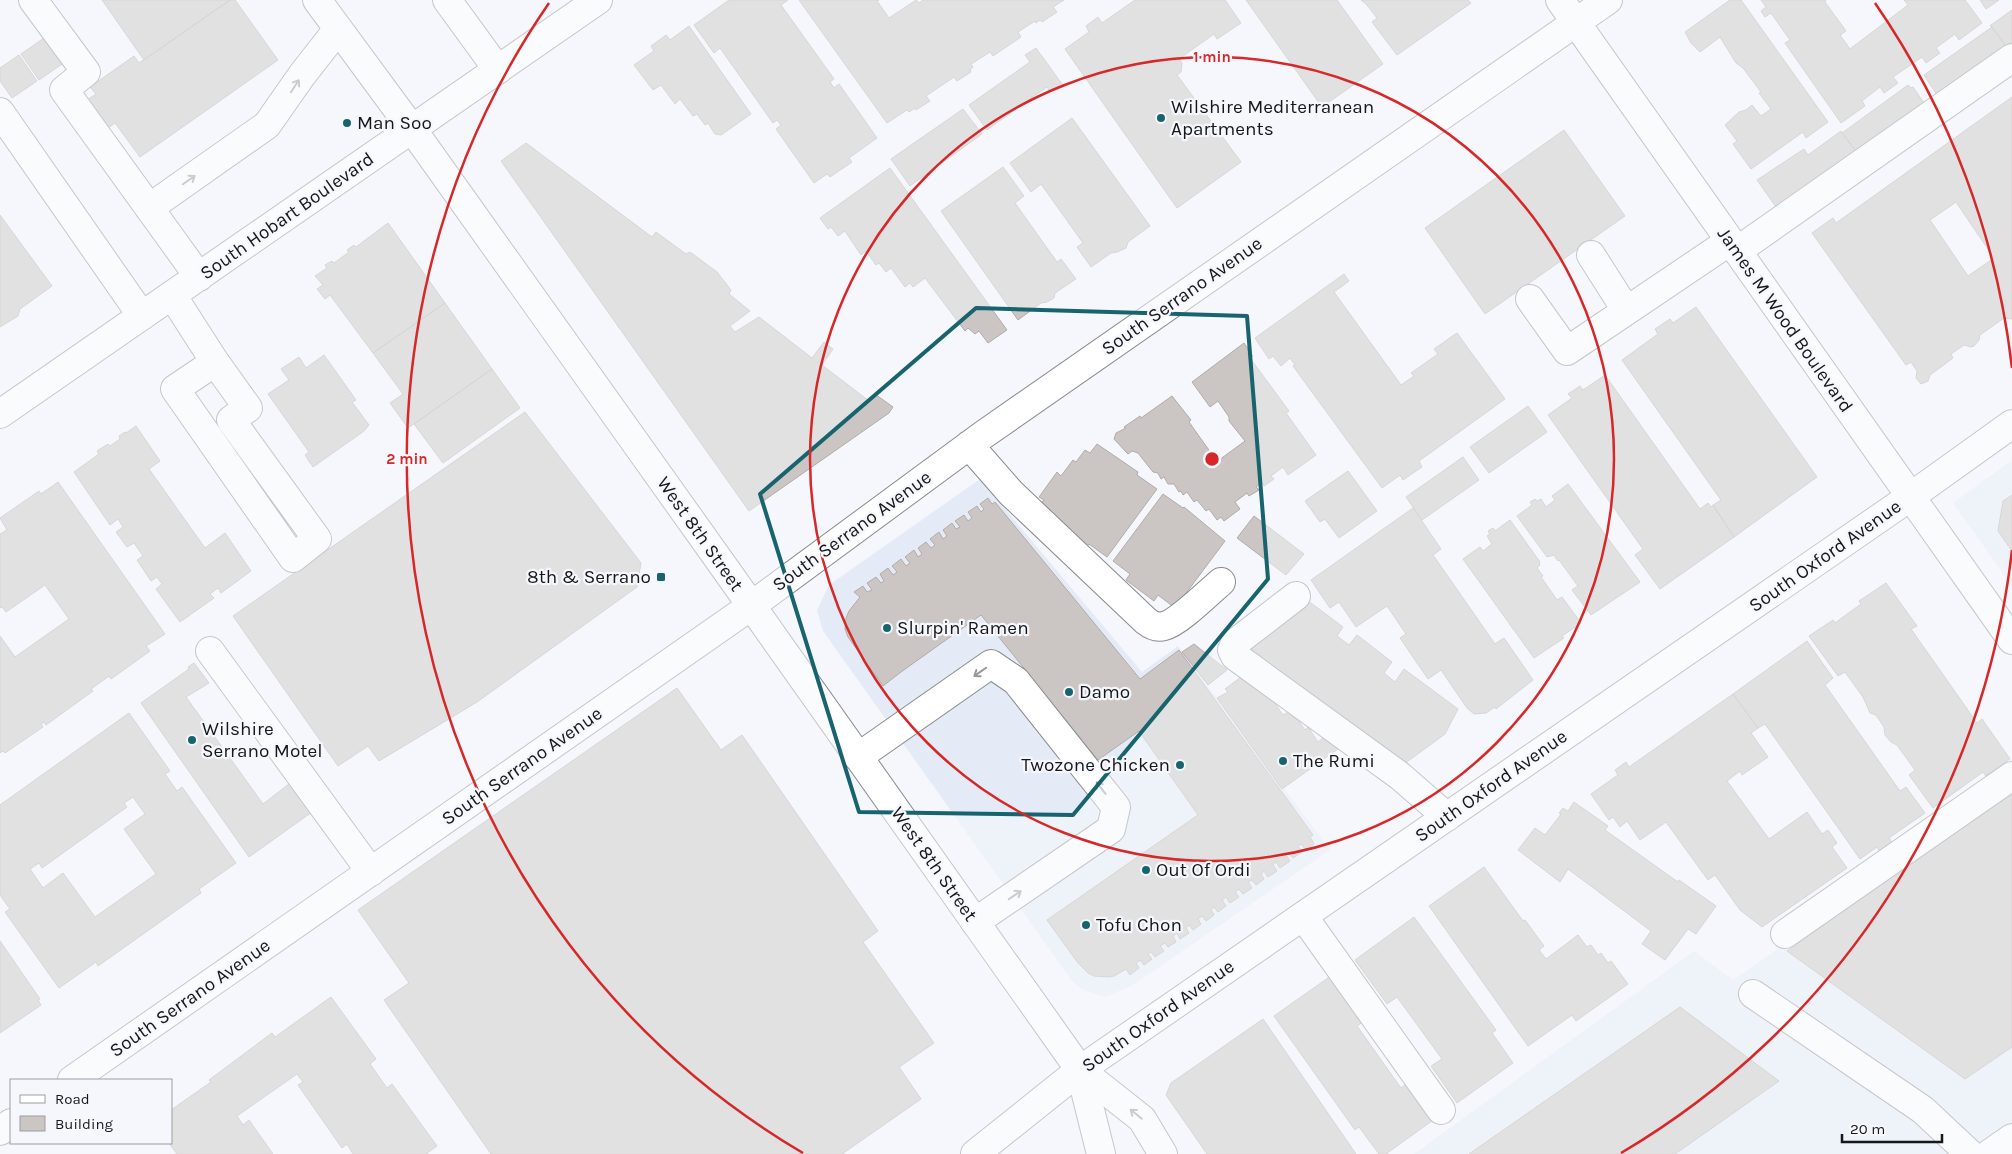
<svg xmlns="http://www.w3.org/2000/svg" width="2012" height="1154" font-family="Karla,sans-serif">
	<rect width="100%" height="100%" fill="#f5f7fc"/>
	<!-- built -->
	<path fill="#e5ebf6" d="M2012,460v126l-59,-83z
		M980,479l162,193 36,-26 152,204 -197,135 -28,12 -22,-7 -11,-9 -249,-350 -6,-21 12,-25z
		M2012,787v367h-598l280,-203 39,29z"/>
	<!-- building -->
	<path fill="#cbc6c3" stroke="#b1aca9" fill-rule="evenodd" d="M102,0h128l-86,60z
		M230,0h5l43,60 -138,97 -25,-34 -7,5 -21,-28 9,-6 -6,-7 44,-31 5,7z
		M729,0h59l-7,5 53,74 -4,3 4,6 5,-4 38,54 -28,20 3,4 -22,15 -3,-3 -13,9 -38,-54 5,-4 -4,-5 -4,3 -53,-75 -6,5 -20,-28z
		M799,0h80l-2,1 12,17 27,-18 3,3 4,-3h141l-11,7 4,5 -15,10 -2,-2 -4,3 -1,-2 -17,11 3,5 -28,19 -3,-4 -19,12 2,3 -3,3 1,2 -14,9 -3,-4 -28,19 4,5 -14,9 -1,-2 -6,4 -2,-2 -20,13z
		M1135,0h90l16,23 -24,16 -3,-5 -35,25 3,4 -1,9 -4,3 64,87 -64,46 -112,-159 24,-17 -3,-6 12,-9 4,6z
		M1246,0h91l46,64 -61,43z
		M1361,0h107l3,3 -74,52 -25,-33 5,-4 -10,-13z
		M1730,0h11l87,122 -22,16 -3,-6 -52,37 -18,-25 4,-3 -12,-16 14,-13 7,-2 6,-5 9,11 10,-7 -12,-16 2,-1 -18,-24 -7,-5 -16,-26 -20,15 -9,-9 -6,-11z
		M1761,0h65l-1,2 21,29 -6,4 10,14 58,-44 -4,-5h61l17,23 -23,17 -4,-6 -19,14 4,5 -14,10 -4,-6 -29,20 5,6 -14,10 -4,-6 -18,14 3,5 -24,17 -56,-80 5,-3 -19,-27 -6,4 -4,-6 5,-4z
		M1980,0h19l-13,9z
		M2012,10v36l-4,3 -17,-24z
		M1990,25l18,24 -69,49 -15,-23 68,-48z
		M689,26l62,88 -30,21 -6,-1 -7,-11 -3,2 -8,-11 -4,2 -13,-17 -5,5 -14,-19 -8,5 -19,-25 20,-14 -3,-5 15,-11 4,5z
		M44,38l18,26 -23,16 -18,-26z
		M1036,48l26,36 -12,8 -3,-5 -60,43 -18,-25 61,-43 -5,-7z
		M19,55l18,26 -25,17 -12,-17v-13z
		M1908,85l3,3 2,-1 13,19 -68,48 -16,-21z
		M2012,97v222l-8,-1 -24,17 -1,5 -5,6 -3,1 -7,-2 -13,9 2,4 -23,17 -2,6 -7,3 -5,-6 1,-7 -6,-9 -5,3 -94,-132 21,-15 3,5zM1956,202l38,56 -26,18 -38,-56z
		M963,109l19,25 -72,52 -19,-27z
		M1072,118l78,108 -22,16 -2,6 -9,4 -6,1 -20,14 -14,-20 6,-4 -42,-59 -10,8 -21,-29z
		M1564,130l61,86 -140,98 -60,-86z
		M1841,131l17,23 -77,60 -24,-34 47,-31 4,6z
		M526,143l126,94 4,-5 30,22 4,-2 27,20 14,18 -2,4 21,17 -20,15 5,6 24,-15 53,41 12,-16 9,7 -11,16 47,36 6,-7 18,13 -4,6 -140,98 -248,-350z
		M1003,167l21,29 -9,7 42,59 4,-3 15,20 -21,14 -1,5 -7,4 -6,1 -23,17 -77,-109z
		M890,168l117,162 -19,13 -9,-12 -4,3 -7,-6 -3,3 -40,-53 -12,9 -3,-4 -5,4 -14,-19 -5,4 -7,-9 -3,2 -10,-14 -5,4 -16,-24 -7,5 -7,-9 -3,2 -8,-11z
		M0,215l52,71 -32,23 -2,7 -18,11z
		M388,223l57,80 -72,50 -43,-58 -5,4 -8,-10 6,-4 -8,-9 12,-8 -2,-3 7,-4 2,2 15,-11 -2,-2 7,-5 2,2z
		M1344,274l5,7 -15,11 67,93 13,-9 -3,-3 27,-19 -4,-5 23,-16 48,66 -86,62 3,6 -19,13 -3,-5 -18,13 -89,-122 2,-1 -5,-7 -9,8 -8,-10 -4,3 -14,-21z
		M445,303l47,66 -84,59 -18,-25 13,-9 -30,-41z
		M1696,307l121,170 -83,60 -21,-32 8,-5 -99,-140 36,-26 -3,-5 15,-10 3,4z
		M1244,343l9,13 -3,2 39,53 -3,2 30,42 -28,20 -5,-8 -12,9 3,3 -10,7 -2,-4 -6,5 3,3 -10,6 -2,-3 -12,9 5,7 -16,12 -3,-4 -4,3 -8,-11 -3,2 -9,-11 -3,2 -7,-10 -4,3 -2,-4 -2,1 -5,-8h-6l-4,-7 -3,2 -3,-6 -5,-1 -15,-19 -6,-2 -4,3 -14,-15 2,-6 10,-5 -2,-1 16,-11 1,2 31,-22 19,24 -2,2 27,38h3l26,-19 -16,-20v-4l-11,-16 -8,6 -18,-25z
		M324,355l32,45 -4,2 17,23 -5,6 -51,36 -8,-12 4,-3 -41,-58 21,-14 -8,-11 18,-12 7,11z
		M492,369l28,39 -77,55 -29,-39z
		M1605,375l95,134 8,-6 3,4 2,-2 21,32 -74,52 -25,-34 8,-6 -95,-134 24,-17 -4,-4 12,-8 3,4z
		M1528,406l19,26 -58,41 -19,-26z
		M525,412l116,151 -4,24 -160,115 -98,59 -11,-15 -30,20 -105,-150z
		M136,426l24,35 -11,8 56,79 20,-15 26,38 -30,22 -3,-5 -8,6 4,4 -34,24 -24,-33 6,-5 -5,-7 -6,4 -14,-21 6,-4 -9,-13 -7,4 -11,-15 7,-5 -5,-8 -8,6 -36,-53 25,-18 -2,-3 11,-7 2,2 10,-7 -1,-3 6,-4 1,1z
		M1097,444l41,28 -1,3 20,14 -50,68 -18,-13 -5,6 -46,-44 6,-6 -5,-3 18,-25 4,4 12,-16 3,2 9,-12 5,3z
		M1463,457l16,23 -57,40 -16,-23z
		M1348,471l29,40 -38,27 -14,-19 -5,3 -15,-21z
		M58,482l107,152 -19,12 4,5 -39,28 -2,-3 -18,13 2,2 -47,34 -2,-3 -3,2 2,3 -38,26 -2,-2 -3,2v-117l15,21 54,-38 -24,-34 -39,27 -4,-5 -2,1v-74l7,-4 -7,-12 39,-27 2,3z
		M1568,484l72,98 -49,33 -19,-25 6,-4 -19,-26 -1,1 -4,-6 -7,2 -30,-41 15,-11 -2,-3 5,-3 2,2 4,-2 5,8 9,-7 -3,-4z
		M1163,494l20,14 1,-1 41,34 -50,67 -17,-13 -4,6 -28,-21 4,-6 -17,-13z
		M2012,495v56l-14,-20 5,-30z
		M988,498l4,6 3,-2 145,177 39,-29 134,185 -3,2 4,7 -8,6 -5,-6 -3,2 4,6 -9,6 -4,-5 -3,2 4,6 -10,7 -4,-6 -3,3 4,6 -9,6 -4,-6 -3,3 3,5 -8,6 -4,-5 -4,2 4,6 -9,6 -4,-5 -4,3 4,5 -9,6 -4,-6 -4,3 4,6 -8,6 -4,-5 -3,3 3,5 -8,6 -4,-5 -4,3 3,5 -8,6 -4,-5 -3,3 3,5 -9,6 -3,-6 -4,3 3,6 -8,5 -3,-4 -5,3 4,5 -9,6 -4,-5 -3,2 4,5 -8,6 -4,-5 -4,3 3,5 -9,7 -4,-6 -12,7 -6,1 -14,-1 -6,-3 -10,-10 -31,-43 151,-105 -59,-84 -41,29 -117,-145 -80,57 -18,14 -35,-49 -3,-8 1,-11 3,-7 11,-14 -6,-5 9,-6 4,6 5,-2 -5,-7 9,-6 5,6 3,-2 -4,-7 8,-6 5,7 4,-3 -5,-6 9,-7 5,7 4,-3 -5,-6 9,-7 4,7 4,-3 -4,-6 8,-6 5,6 4,-3 -5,-6 9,-7 4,7 4,-3 -4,-6 9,-7 4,6 4,-2 -5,-6 9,-6 4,6 4,-3 -4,-6 9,-6 4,6 3,-3 -4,-5z
		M1413,508l28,41 -8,6 62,89 9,-6 29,42 -37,29 -1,-2 -9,6 -12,1 -7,-6 -26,-38 -13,9 -28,-41 6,-4 -19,-28 -31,21 -17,-25 -9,6 -19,-28z
		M1254,516l50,38 -18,21 -49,-37z
		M1510,520l30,42 -1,1 1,2 -3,3 6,8 -2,1 16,23 5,-3 19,26 -19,13 2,2 -30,20 -71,-99 17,-12 3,4 9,-7 -5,-8 3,-2 -2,-3 5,-3 2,3z
		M1886,583l31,43 -6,3 66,94 5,-4 28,40 -24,17 -3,-4 -50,36 -24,-33 6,-5 -18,-25 -6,-3 -6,-7 -1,-8 -8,-12 -6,-2 -7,-16 -18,-25 -7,4 -29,-40 24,-16 2,3 26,-19 -2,-3z
		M1307,600l36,27 -6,9 12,9 8,-10 35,27 -8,11 11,9 9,-13 54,40 -13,25 -45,33 -153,-114 27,-36 16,-13 10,7z
		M1807,641l26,37 -8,7 75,106 6,-4 19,26 -36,25 4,6 -12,9 -4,-6 -17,12 -95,-135 -7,4 -25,-34z
		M1194,644l33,26 -19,15 -26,-33z
		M194,663l15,20 -23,14 77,107 35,-27 21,30 -70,50 -108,-154 48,-34 -1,-2z
		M1241,677l33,25 9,13 6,-3 5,6 2,-1 9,13 3,-3 10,15 5,-4 15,11 -56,40 -65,-91 11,-6 -3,-3z
		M677,688l44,62 21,-15 136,196 -15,11 71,101 -35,24 22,32 -79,55h-351l-107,-154 25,-17 -51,-73z
		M1733,694l25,34 -7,5 17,24 -26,18 -2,-4 -13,10 42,58 38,-27 15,22 6,-4 9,13 -5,4 15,21 -85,59 -22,-17 -25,-35 -7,5 -42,-58 -26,18 -13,-19 -7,6 -7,-10 -4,3 -18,-26 27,-19 -3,-5 11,-8 3,5z
		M129,713l41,58 -5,3 12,17 5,-4 54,76 -37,26 2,4 -103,73 -2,-4 -37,26 -54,-76 5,-3 -10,-14v-90zM133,797l12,17 -21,15 32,45 -61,43 -32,-44 -20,15 -13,-19 9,-6 3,5 85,-61 -3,-4z
		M2012,792v255l-47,32 -178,-128z
		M1574,802l34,24 -3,4 73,52 1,-2 37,26 -20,28 -8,-5 -23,31 -23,-16 9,-13 -83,-62 -8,13 -42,-32 17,-22 10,7 16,-21 -2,-1 4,-5 5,3z
		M1484,867l39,54 2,-1 19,26 -5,4 7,9 32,-24 9,12 4,-2 7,10 3,-2 7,10 3,-2 17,23 -52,37 -4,-6 -44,31 -99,-140z
		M1414,917l82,113 -4,3 21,30 -56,40 -26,-37 11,-7 -45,-62 -10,7 -32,-44z
		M0,941l40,58 -2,1 3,5 -41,28z
		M1335,973l32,46 -10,7 44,62 9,-7 26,37 -50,36h-7l-20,-27 -4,3 -81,-114z
		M331,997l45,62 -6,5 17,24 5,-4 45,62 -11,8h-73l-6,-10 -5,4 -44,-63 5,-3 -6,-8 -60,42 6,9 6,-5 24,34h-96l-8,-11h2v-33l40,-28 -2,-2 63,-47 3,4z
		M1680,1007l99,74 -104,73h-206z
		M1263,1019l93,135h-149l-41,-59 5,-12z"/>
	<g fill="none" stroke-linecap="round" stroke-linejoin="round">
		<defs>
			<path id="minor" d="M33,0l53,72 -22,18 135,187
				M447,0l51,70
				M1560,0l452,640
				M0,112l142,204
				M149,208l118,-83 35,-50 36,-46
				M1737,251l275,-193
				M1591,255l35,55
				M172,295l43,67 -40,27 118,169 24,-19 -86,-119 17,-12 -33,-46
				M1530,299l37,52 163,-110
				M0,414l598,-414
				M969,445l42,48 135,128c5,4 11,7 18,5 14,-3 45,-34 57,-44
				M1296,596l-61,47 -3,7 3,6 165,120 47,41
				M210,651l161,221
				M858,757l133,-93 25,17 100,126 -5,22 -136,93
				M1303,916l138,194
				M1785,934l227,-158
				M1753,994l170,116 47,44
				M1080,1070l62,49 21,35
				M72,1080l679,-474 232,-171 625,-435
				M0,1131l11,-8
				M975,1154l105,-84 830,-573 102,-73"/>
			<path id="major" d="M317,0l95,129 312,438 356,503 21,84
				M1989,1154l23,-16"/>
		</defs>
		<!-- minor casing -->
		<use href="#minor" stroke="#898b8f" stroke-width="30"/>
		<!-- major casing -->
		<use href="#major" stroke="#898b8f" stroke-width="30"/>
		<!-- minor -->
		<use href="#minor" stroke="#fff" stroke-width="28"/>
		<!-- major -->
		<use href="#major" stroke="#fff" stroke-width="28"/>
	</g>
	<!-- one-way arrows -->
	<defs><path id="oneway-shaft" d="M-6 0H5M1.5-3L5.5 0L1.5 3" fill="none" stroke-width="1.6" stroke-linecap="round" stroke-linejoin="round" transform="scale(1.25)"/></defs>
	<g stroke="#969798">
		<use href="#oneway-shaft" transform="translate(295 86) rotate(-57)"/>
		<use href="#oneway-shaft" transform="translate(189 180) rotate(-35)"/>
		<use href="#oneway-shaft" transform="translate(980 672) rotate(145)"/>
		<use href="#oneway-shaft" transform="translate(1101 788) rotate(-128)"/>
		<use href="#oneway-shaft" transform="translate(1015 895) rotate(-34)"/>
		<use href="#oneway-shaft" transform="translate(1136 1114) rotate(-141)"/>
	</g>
	<!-- marked area -->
	<path d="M0 0H2012V1154H0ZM976,308l271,8 21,263 -195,236 -214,-3 -99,-318z" fill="#f5f7fc" fill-opacity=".55" fill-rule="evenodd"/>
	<path fill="none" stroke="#17646e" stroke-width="4" stroke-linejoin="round" d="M976,308l271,8 21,263 -195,236 -214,-3 -99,-318z"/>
	<!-- distance rings -->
	<g fill="none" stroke="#d62828" stroke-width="2.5">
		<circle cx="1212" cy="459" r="402"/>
		<path d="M2012 550A805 805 0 0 1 1621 1153M803 1153A805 805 0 0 1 549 3M1875 3A805 805 0 0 1 2012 368"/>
	</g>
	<!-- markers -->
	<g fill="#17646e" stroke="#f5f7fc" stroke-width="2">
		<circle cx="1161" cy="118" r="5"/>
		<circle cx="347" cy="123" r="5"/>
		<rect x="656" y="572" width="10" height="10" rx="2.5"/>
		<circle cx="887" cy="628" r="5"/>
		<circle cx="1069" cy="692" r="5"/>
		<circle cx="192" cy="740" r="5"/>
		<circle cx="1283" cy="761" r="5"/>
		<circle cx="1180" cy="765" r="5"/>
		<circle cx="1146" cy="870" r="5"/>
		<circle cx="1086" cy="925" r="5"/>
	</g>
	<g text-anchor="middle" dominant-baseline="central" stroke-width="4.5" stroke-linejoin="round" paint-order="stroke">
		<!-- poi labels -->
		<g font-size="19" fill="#161719" stroke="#f5f7fc" text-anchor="start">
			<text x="1171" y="107">Wilshire Mediterranean<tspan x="1171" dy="22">Apartments</tspan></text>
			<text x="357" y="123">Man Soo</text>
			<text x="651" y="577" text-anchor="end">8th &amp; Serrano</text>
			<text x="897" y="628">Slurpin' Ramen</text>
			<text x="1079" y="692">Damo</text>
			<text x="202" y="729">Wilshire<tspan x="202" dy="22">Serrano Motel</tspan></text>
			<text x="1293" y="761">The Rumi</text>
			<text x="1170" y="765" text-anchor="end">Twozone Chicken</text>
			<text x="1156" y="870">Out Of Ordi</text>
			<text x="1096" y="925">Tofu Chon</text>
		</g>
		<!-- street labels -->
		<g font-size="19" fill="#161719" stroke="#f5f7fc">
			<text transform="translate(287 216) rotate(-35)">South Hobart Boulevard</text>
			<text transform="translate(1182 296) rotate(-35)">South Serrano Avenue</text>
			<text transform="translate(1785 320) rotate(55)">James M Wood Boulevard</text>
			<text transform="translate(852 531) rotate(-36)">South Serrano Avenue</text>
			<text transform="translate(700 534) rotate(55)">West 8th Street</text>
			<text transform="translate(1825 556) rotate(-35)">South Oxford Avenue</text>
			<text transform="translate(522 766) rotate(-35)">South Serrano Avenue</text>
			<text transform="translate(1491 786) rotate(-35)">South Oxford Avenue</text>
			<text transform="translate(934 864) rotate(55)">West 8th Street</text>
			<text transform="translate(190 998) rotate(-35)">South Serrano Avenue</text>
			<text transform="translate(1158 1016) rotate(-35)">South Oxford Avenue</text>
		</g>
	</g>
	<circle cx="1212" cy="459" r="8" fill="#d62828" stroke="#f5f7fc" stroke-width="2.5"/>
	<g font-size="15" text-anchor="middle" font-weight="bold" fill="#d62828" stroke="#f5f7fc" stroke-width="4.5" stroke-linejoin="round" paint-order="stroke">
		<text x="1212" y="62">1 min</text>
		<text x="407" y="464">2 min</text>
	</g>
	<!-- legend -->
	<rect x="10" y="1079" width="162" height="65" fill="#f5f7fc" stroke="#9c9da1"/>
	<rect x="20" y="1095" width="25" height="8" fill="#ffffff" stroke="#9c9da1"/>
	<text x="55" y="1104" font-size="15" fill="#161719">Road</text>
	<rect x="20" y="1116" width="25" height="15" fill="#cbc6c3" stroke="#9c9da1"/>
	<text x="55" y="1129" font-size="15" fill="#161719">Building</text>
	<!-- scale -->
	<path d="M1842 1134v8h100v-8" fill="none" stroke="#161719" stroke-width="2.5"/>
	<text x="1850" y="1134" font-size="15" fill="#161719" stroke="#f5f7fc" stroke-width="4" paint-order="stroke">20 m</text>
</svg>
